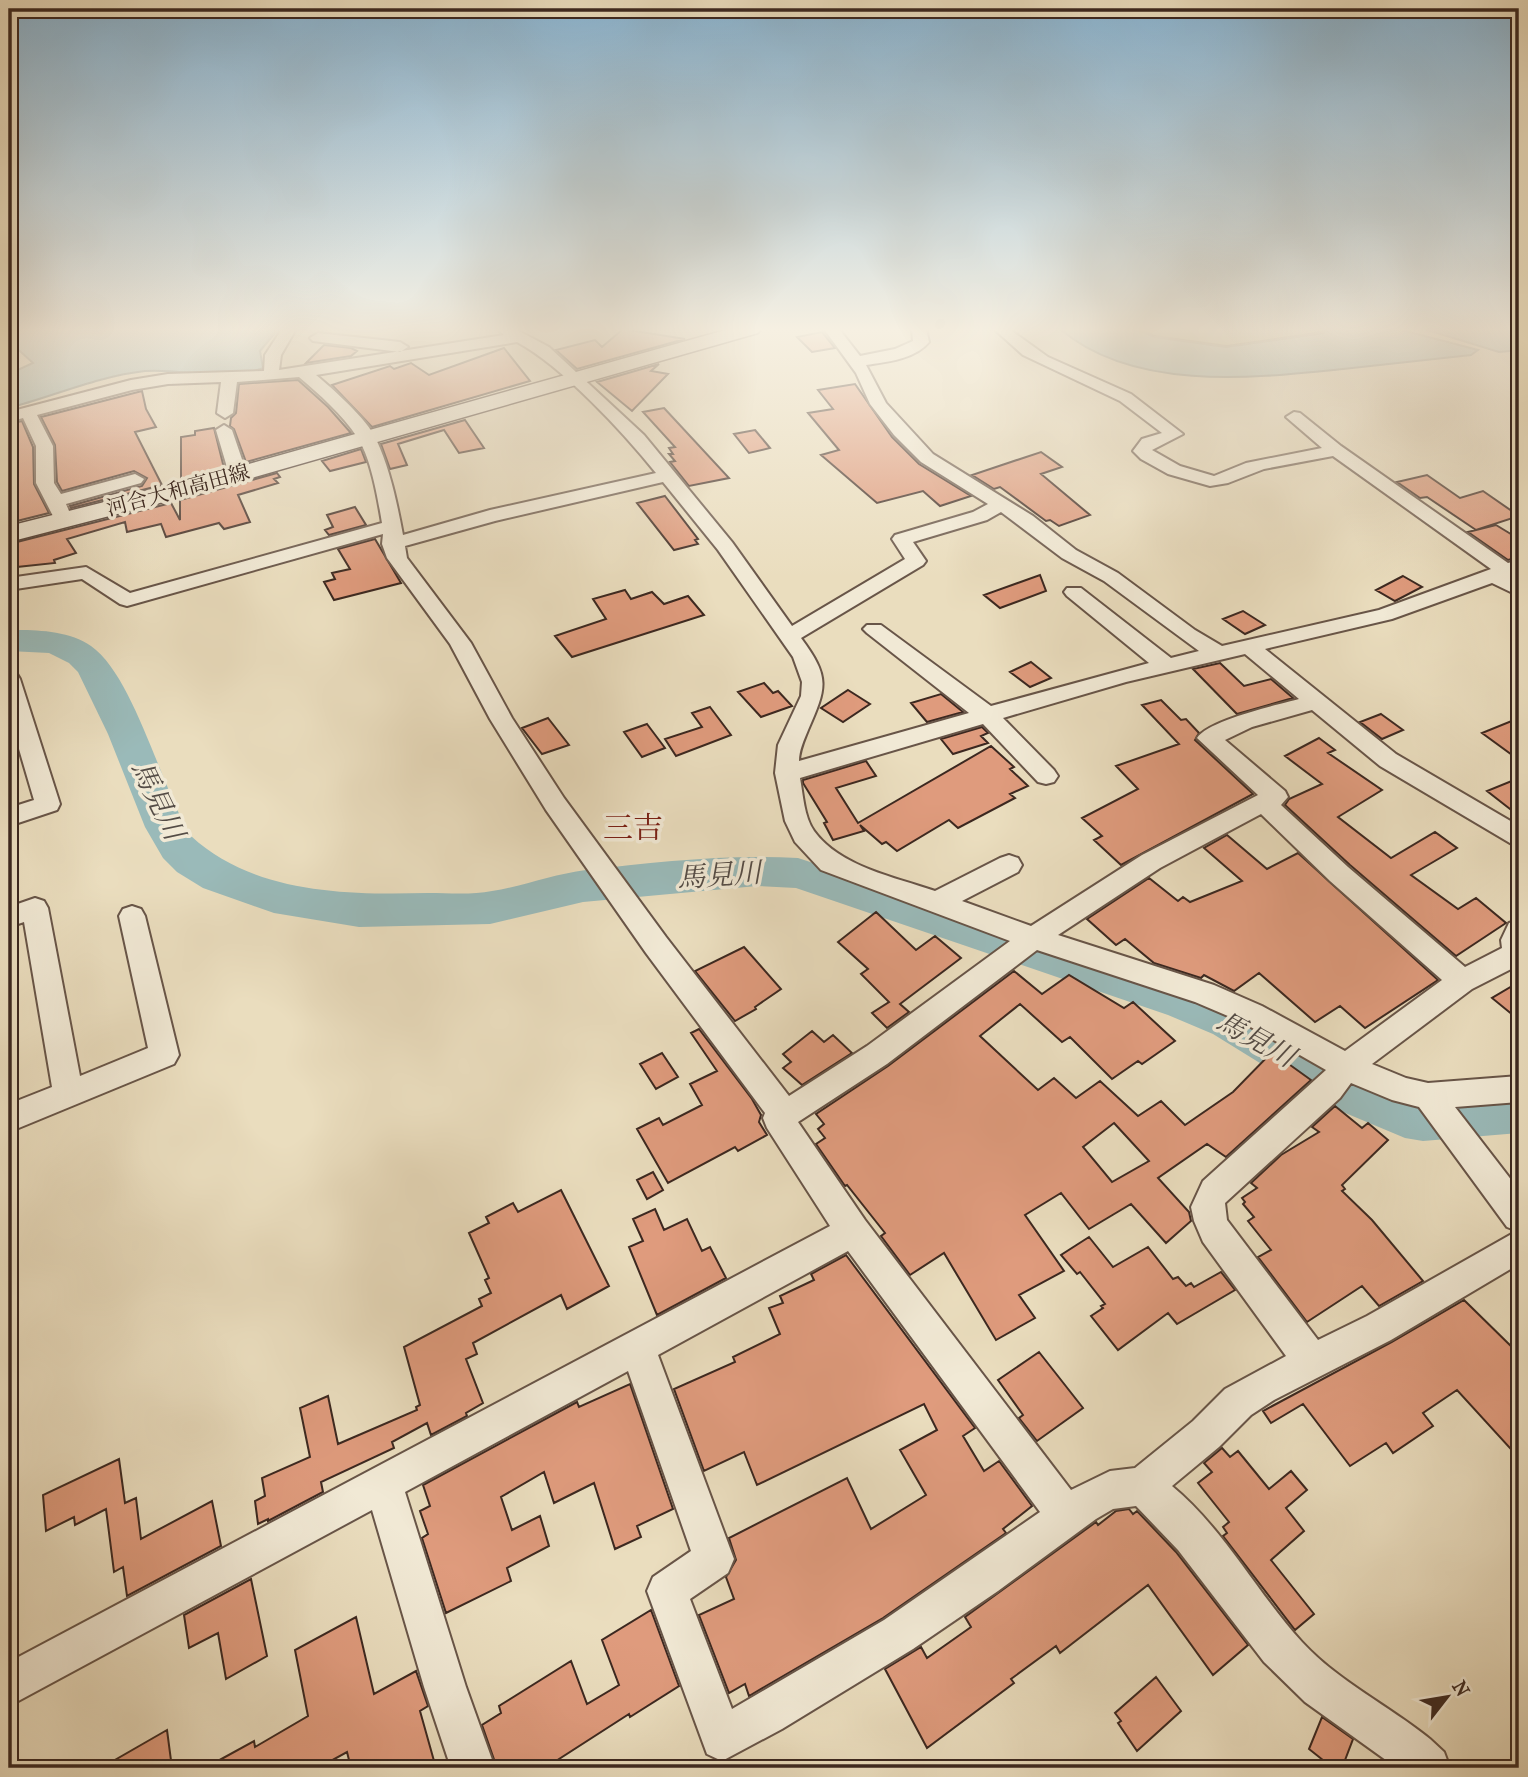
<svg xmlns="http://www.w3.org/2000/svg" width="1528" height="1777" font-family="'IM FELL French Canon','Noto Serif JP',serif">
	<rect width="100%" height="100%" fill="#eaddbe"/>
	<filter id="stains"><feTurbulence type="fractalNoise" baseFrequency=".00286" numOctaves="4"/><feColorMatrix values="0 0 0 0 .2 0 0 0 0 .09 0 0 0 0 .02 0 0 0 .5 -.17"/></filter>
	<radialGradient id="worn" r=".72"><stop offset=".6" stop-color="#630" stop-opacity="0"/><stop offset="1" stop-color="#630" stop-opacity=".3"/></radialGradient>
	<!-- green -->
	<path fill="#bebf8c" stroke="#7d7456" stroke-width="2" d="M1132,329h192l-1,3 -96,14 -73,-10 -10,-5z"/>
	<!-- water -->
	<path fill="#9abab9" stroke="#74807c" stroke-width="2" d="M9,329h269l-18,22 3,17c-37,15 -79,0 -118,3 -46,5 -91,25 -136,37v-34l24,-11 -24,-22z
		M1060,329c29,0 69,-7 94,8l72,10 98,-14 1,-4h73l80,21 -7,5c-43,5 -85,9 -128,14 -89,9 -209,23 -283,-40z
		M1424,329h95v21l-20,2z"/>
	<g fill="none" stroke-linecap="round" stroke-linejoin="round">
		<!-- river -->
		<path fill="#9abab9" fill-rule="evenodd" d="M18,630c24,0 53,2 73,16 43,30 71,144 100,190 63,58 157,59 237,57 21,0 44,2 64,-2 32,-5 62,-17 94,-21 69,-8 142,-16 212,-12l402,131c15,6 31,10 46,18 58,28 111,79 177,90l96,-8v44l-96,8 -18,-3 -74,-31 -118,-73 -45,-19 -372,-127 -39,-2 -174,16 -93,22 -131,3 -85,-14 -71,-25 -26,-16 -14,-14 -18,-31 -37,-93 -30,-62 -9,-9 -20,-10 -40,-2v-20z"/>
	</g>
	<!-- building -->
	<path fill="#df9b7d" stroke="#3c2820" stroke-width="2" fill-rule="evenodd" d="M623,329l62,10 -108,30 -21,-19 39,-10 7,7z
		M822,332l13,16 -23,4 -15,-15z
		M324,345l27,3 6,3 -6,5 -45,7z
		M504,348l26,33 -158,46 -40,-42 58,-19 4,3 17,-6 18,12z
		M659,364l-8,7 17,3 -36,37 -35,-29z
		M298,380l30,27 23,26 -105,29 -12,-33 -4,-3 1,-8 5,-5 3,-29z
		M855,384l37,53 27,27 52,32 -31,10 -17,-15 -46,12 -56,-48 18,-5 -31,-37 25,-4 -15,-19z
		M142,391l4,18 10,18 -21,5 27,53 -91,23 -1,-2 72,-20 5,-8 -13,-7 -72,20 -5,-9 -2,-37 -14,-28z
		M664,408l65,70 -40,8 -19,-24 5,-1 -6,-7h4l-4,-6 6,-1 -32,-35z
		M465,420l19,28 -25,5 -15,-23 -46,14 9,21 -17,4 -9,-25z
		M22,421l11,26 1,37 15,29 -40,10v-99z
		M214,428l10,40 -43,12v-43l14,-2v-4z
		M755,430l15,18 -21,5 -15,-19z
		M361,449l5,13 -36,9 -8,-10z
		M1041,452l21,15 -21,7 49,41 -31,11 -9,-6 -4,1 -46,-34 -6,2 -22,-14z
		M277,473l3,4 -6,2 4,4 -40,12 12,27 -26,7 -5,-6 -53,14 -5,-13 -34,8 -2,-10 -58,17 9,14 -22,7 1,3 -38,4 -8,8v-31l162,-41 9,17v-20z
		M1427,475l33,23 23,-7 36,25 -43,14 -49,-33 -7,1 -23,-16z
		M665,496l33,43 -3,1 3,4 -24,6 -37,-47z
		M355,507l11,18 -37,10 -4,-5 8,-3 -6,-12z
		M1496,525l23,14v18l-11,3 -40,-28z
		M375,539l26,44 -67,17 -10,-18 11,-3 -3,-6 18,-4 -12,-20z
		M1040,575l6,16 -46,17 -16,-13z
		M1403,576l19,11 -27,14 -19,-11z
		M625,590l6,9 21,-7 12,12 24,-8 16,19 -132,42 -17,-21 51,-17 -13,-20z
		M1243,611l22,14 -20,9 -22,-15z
		M1031,662l20,16 -21,9 -20,-15z
		M1220,663l24,23 27,-7 22,19 -56,16 -44,-45z
		M764,683l9,10 5,-2 14,15 -31,11 -23,-25z
		M848,690l22,14 -27,18 -22,-14z
		M941,694l22,18 -36,10 -16,-19z
		M1161,700l20,20 5,-1 13,14 -4,7 58,54 -132,71 -27,-25 8,-4 -20,-18 56,-29 -22,-23 63,-22 -37,-39z
		M710,707l21,28 -55,21 -11,-17 37,-12 -10,-14z
		M1381,714l22,16 -21,9 -22,-17z
		M548,718l21,27 -27,9 -20,-26z
		M1519,718v42l-37,-27z
		M647,724l18,24 -23,9 -18,-25z
		M982,727l6,6 -7,3 7,7 -35,11 -12,-15z
		M1319,738l16,12 -7,3 54,37 -44,27 53,41 44,-26 22,16 -46,27 47,34 18,-11 30,25 -50,33 -106,-91 -65,-60 4,-6 33,-15 -37,-28z
		M991,746l23,21 -4,2 18,17 -18,8 5,4 -57,30 -9,-8 -52,31 -11,-9 -4,2 -22,-19 4,6 -31,9 -9,-17 3,-1 -24,-39v-3l63,-19 10,15 -40,12 22,35z
		M1519,778v38l-32,-25z
		M1227,835l40,34 31,-16 140,127 -73,48 -25,-22 -25,16 -56,-49 -25,18 -30,-16 -3,3 -47,-15 -29,-24 -9,6 -29,-26 62,-41 29,23 5,-4 7,5 52,-21 -38,-33z
		M876,912l40,38 19,-14 26,22 -61,46 9,8 -22,16 -15,-15 17,-11 -28,-28 7,-5 -30,-27z
		M744,947l37,42 -26,18 1,2 -21,12 -40,-50z
		M1014,971l28,23 27,-19 55,33 9,-6 42,39 -33,23 -4,-3 -26,18 -42,-42 -8,5 -42,-38 -40,32 58,54 16,-12 22,20 24,-17 38,35 23,-15 24,24 48,-33 39,-40 39,28 -85,77 -19,-13 -49,34 31,34 2,9 -25,22 -35,-39 -42,25 -28,-36 -36,22 39,56 -45,24 16,23 -39,22 -52,-87 -34,22 -29,-39 4,-3 -38,-48 -2,1 -29,-42 9,-6 -7,-9 6,-5 -8,-10 72,-48zM1114,1123l35,38 -37,21 -29,-35z
		M1519,982v38l-27,-22z
		M699,1029l53,70 9,16 -2,7 8,13 -29,16 -3,-4 -67,36 -31,-54 22,-11 4,7 39,-20 -12,-21 27,-13 -26,-38z
		M812,1031l12,11 9,-7 19,18 -50,32 -19,-17 8,-6 -8,-8z
		M662,1053l16,24 -22,12 -16,-25z
		M1335,1106l27,22 6,-5 20,17 -46,45 3,4 -3,2 30,29 51,61 -44,25 -17,-20 -55,36 -49,-65 13,-7 -23,-29 6,-4 -11,-13 2,-2 -3,-4 15,-10 -6,-5 30,-28 38,-23 -7,-5z
		M653,1172l10,18 -16,9 -10,-19z
		M561,1190l48,96 -42,23 -6,-14 -88,48 4,11 -11,5 17,44 -17,10 1,3 -36,19 -4,-12 -35,19 2,6 -73,34 2,10 -55,29v-2l-10,5 -3,-23 10,-5 -3,-18 48,-21 -10,-49 28,-12 10,48 79,-34 -1,-3 4,-2 -16,-58 78,-41 -3,-7 12,-6 -6,-13 4,-2 -20,-45 20,-10 -3,-6 27,-14 5,9z
		M655,1209l9,21 23,-11 15,32 8,-4 16,31 -69,37 -28,-68 14,-6 -10,-22z
		M1089,1237l24,30 35,-20 25,32 5,-2 8,9 5,-3 3,4 27,-15 14,18 -58,34 -9,-11 -50,37 -27,-34 12,-8 -2,-2 4,-2 -25,-32 -3,2 -16,-19z
		M846,1255l129,173 -12,8 21,35 15,-10 33,45 -29,23 3,4 -123,85 -134,78 -4,-12 -16,9 -30,-78 35,-16 -8,-22 10,-17 -7,-22 118,-60 24,51 55,-34 -26,-45 37,-20 -13,-26 -167,81 -13,-33 -40,19 -30,-82 61,-27 -2,-5 47,-23 -11,-26 14,-5 -3,-7 34,-16 -3,-6z
		M1464,1300l55,54v104l-62,-68 -34,23 10,13 -40,27 -7,-10 -36,23 -47,-62 -32,19 -8,-12 129,-69z
		M1039,1352l44,56 -46,33 -18,-23 4,-3 -25,-35z
		M630,1384l43,125 -36,17 4,11 -26,12 -21,-66 -40,20 -10,-31 -43,25 11,33 28,-14 9,30 -42,22 4,13 -65,32 -24,-75 6,-4 -8,-23 10,-5 -7,-21 154,-83 2,5z
		M1222,1448l8,9 8,-6 31,38 22,-18 16,19 -21,18 18,23 -33,29 43,54 -19,16 -72,-94 4,-3 -4,-6 6,-5 -31,-39 14,-11 -8,-9z
		M119,1459l6,44 11,-5 5,41 71,-38 9,45 -94,50 -4,-29 -9,5 -8,-63 -31,16 -1,-8 -28,14 -3,-36z
		M1129,1509l4,5 4,-3 39,41 72,93 -35,30 -65,-90 -88,68 -4,-7 -45,33 3,4 -87,65 -42,-79 36,-22 6,11 44,-31 -6,-10 131,-95 2,3 18,-14z
		M251,1579l16,77 -41,23 -8,-46 -29,15 -5,-33z
		M651,1610l28,76 -49,31 -1,-3 -84,54h-48l-15,-43 19,-12 -2,-7 72,-45 16,43 32,-19 -17,-45z
		M356,1617l18,77 42,-23 12,35 -8,5 16,57h-85l-4,-16 -29,16h-113l49,-27 1,6 53,-31 -13,-66z
		M1156,1677l25,34 -44,40 -19,-28 3,-2 -6,-8z
		M1322,1717l31,22 -11,29h-9l-24,-19z
		M167,1730l5,38h-71z"/>
	<g fill="none" stroke-linecap="round" stroke-linejoin="round">
		<defs>
			<path id="minor" d="M282,329h14l-15,26 -2,15 225,-35 -7,-6h18l34,18 95,88 88,107 60,84 113,-67 -13,-20 3,-4 78,-23 15,-8 -67,-42 -27,-27 -24,-31 -14,-31 -32,-44h15l21,27 35,-7 18,-8 -1,-12h14l3,13c-14,17 -42,20 -63,23l20,38 47,51 100,62 43,34 42,23 77,57 27,16 157,-36 112,-41 -158,-113 -69,13 -36,14 -18,3 -42,-12 -27,-15 -8,-8 9,-12 20,-6 -42,-32 -97,-46 -29,-26h15l39,28 83,37 52,40 -31,16 28,16 34,10 32,-13 76,-15 -36,-31 8,-5 6,1 41,33 167,117 11,-3v13l-9,3 9,6v14l-27,-13 -100,36 -127,30 131,105 123,72v20l-9,-3 -130,-77 -68,-56 -60,17 -27,13 60,51 3,6 -7,8 67,62 117,100 37,-19 -1,-8 8,-17 10,-3v45l-47,24 -100,75 34,14 22,5 91,-7v26l-64,5 64,83v74l-128,76 -117,60 -23,15 -32,32 -47,39c52,43 85,107 130,156 37,40 86,63 128,97l14,13 6,16h-53l-92,-66 -41,-40 -86,-112 -42,-44 -23,3 -17,10 -98,72 -85,58 -131,80 -60,32 -15,-7 -60,-163 6,-14 38,-26 -63,-180 -223,121 61,195 29,81h-44l-27,-81 -52,-177 -363,196v-44l821,-436 -63,-98 -4,-10 2,-5 -119,-160 -100,-143 -56,-91 -40,-75 -63,-86 -5,-14 1,-10 -256,72 -7,-2 -38,-25 -73,11v-12l77,-11 44,26 252,-70c-4,-24 -11,-66 -25,-86 -15,-23 -37,-42 -58,-60l-62,5 -4,31 -8,5 -8,-5 4,-31 -53,2 -36,6 -95,25 16,31 1,37 7,11 74,-20 9,5 -3,4 -75,21 7,16 -2,4h-14l-2,-4 -19,-37v-37l-13,-28 -14,4v-10l122,-32 37,-6 96,-3 1,-16zM517,342c45,24 106,90 139,131l-166,37 -87,25c-6,-32 -13,-66 -27,-96 -9,-20 -43,-50 -60,-64zM663,482l55,68 75,107 9,25 -1,14 -23,49 -3,28 10,48 10,21 26,28 189,71 -143,105 -78,50 -123,-159 -102,-139 -52,-80 -41,-75 -64,-85 -2,-12 90,-25zM1001,512l61,46 42,23 95,70 -28,7 -90,-70h-14l-3,4 3,4 82,67 -158,43 -110,-81h-14l-4,4 4,4 102,80 -170,48c0,-11 5,-21 9,-31 19,-43 22,-53 -7,-92l122,-73 3,-4 -13,-19 74,-22zM1245,654l54,45c-22,6 -90,21 -102,39l61,57 -116,60 -111,71 -69,-25 56,-29 4,-7 -4,-7 -9,-3 -9,3 -65,33c-40,-14 -95,-24 -121,-60 -10,-14 -11,-37 -14,-53l183,-54 55,58 8,2 8,-2 4,-6 -4,-6 -51,-52 123,-36zM1261,814l69,67 112,99 -97,71 -83,-45 -48,-21 -156,-50 102,-67zM1037,950l158,52 47,20 84,48 -123,111 -12,26 3,14 9,21 83,114 -61,33 -32,32 -58,47 -25,3 -39,19 -206,-270 -67,-98 89,-58zM1351,1083l41,17 27,7 88,120 10,4 -150,85 -49,24 -91,-120 -2,-17 115,-105zM848,1251l192,261 -156,108 -152,89 -42,-110 38,-26 6,-14 -76,-204z
				M318,333l82,9 8,5 -8,5 -87,-11 -3,-3z
				M224,425l8,5 15,44 -3,4h-12l-3,-4 -13,-44z
				M9,672l8,2 3,5 40,125 -3,6 -48,16v-18l25,-8 -25,-85z
				M35,898l9,3 4,7 32,168 68,-28 -29,-132 4,-7 9,-3 9,3 4,7 34,139 -5,9 -165,68v-28l43,-17 -28,-165 -15,5v-20z"/>
			<path id="secondary" d="M729,329h32l-3,4 -552,158 -197,51v-16l179,-45z"/>
		</defs>
		<!-- minor casing -->
		<use href="#minor" stroke="#685548" stroke-width="4"/>
		<!-- secondary casing -->
		<use href="#secondary" stroke="#3c2820" stroke-width="3"/>
		<!-- minor -->
		<use href="#minor" fill="#f1e9d5" fill-rule="evenodd"/>
		<!-- secondary -->
		<use href="#secondary" fill="#f1e9d5" fill-rule="evenodd"/>
	</g>
	<!-- sky -->
	<linearGradient id="sky" x2="0" y2="1"><stop stop-color="#89b6d5"/><stop offset="0.57" stop-color="#f6f0e2"/><stop offset="1" stop-color="#f6f0e2" stop-opacity="0"/></linearGradient>
	<rect width="1528" height="578" fill="url(#sky)"/>
	<g text-anchor="middle" dominant-baseline="central" stroke-width="7" stroke-linejoin="round" paint-order="stroke">
		<!-- far-street labels -->
		<g font-size="21" fill="#3c2820" stroke="#f1e9d5">
			<text transform="translate(178 490) rotate(-15)">河合大和高田線</text>
		</g>
		<!-- water labels -->
		<g font-size="28" font-style="italic" fill="#544c46" stroke="#f1e9d5">
			<text transform="translate(158 800) rotate(64)">馬見川</text>
			<text transform="translate(719 875) rotate(-4)">馬見川</text>
			<text transform="translate(1256 1039) rotate(29)">馬見川</text>
		</g>
		<!-- quarter labels -->
		<g font-size="30" fill="#7a1f14" stroke="#f1e9d5">
			<text x="633" y="828">三吉</text>
		</g>
	</g>
	<!-- margin -->
	<rect width="1528" height="1777" fill="none" stroke="#eaddbe" stroke-width="35"/>
	<rect x="10" y="10" width="1507" height="1756" fill="none" stroke="#3c2820" stroke-width="3.5"/>
	<rect x="18" y="18" width="1493" height="1742" fill="none" stroke="#3c2820" stroke-width="2"/>
	<!-- north arrow -->
	<g transform="translate(1447 1697) rotate(59)" stroke="#f1e9d5" stroke-width="5" paint-order="stroke">
	<path d="M0-5L12 26L0 18L-12 26Z" fill="#3c2820"/>
	<text y="-10" font-size="19" font-weight="bold" text-anchor="middle" fill="#3c2820">N</text>
	</g>
	<rect width="100%" height="100%" filter="url(#stains)"/>
	<rect width="100%" height="100%" fill="url(#worn)"/>
</svg>
